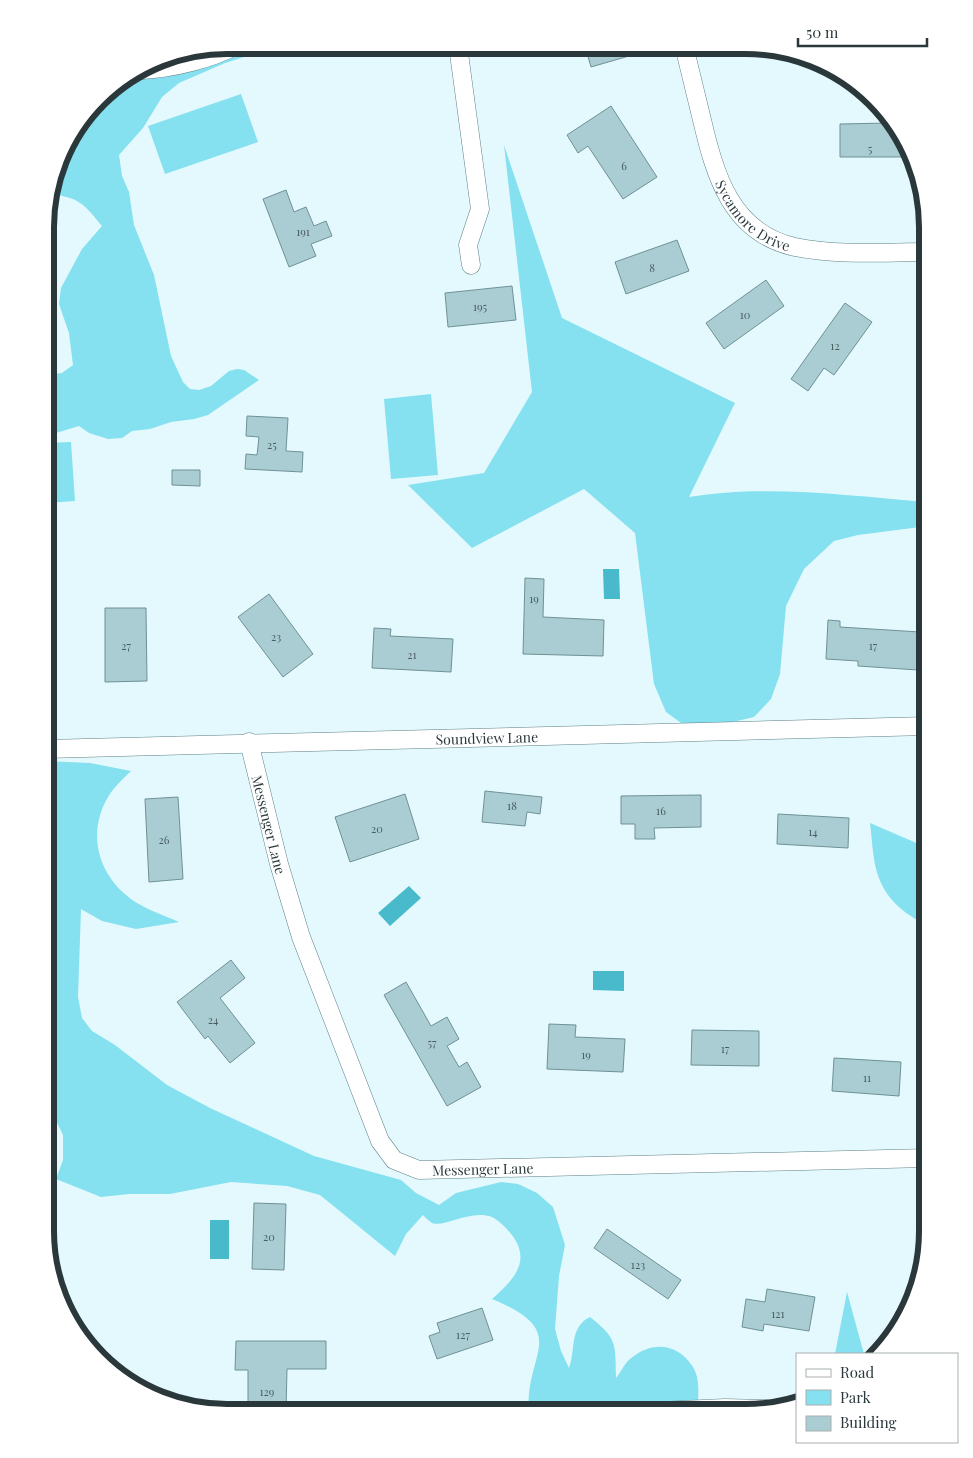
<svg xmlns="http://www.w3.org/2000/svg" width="973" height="1458" font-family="'Playfair Display',serif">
	<rect width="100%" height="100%" fill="#e3f9fd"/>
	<!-- green -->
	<path fill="#85e0ef" d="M227,45l98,1 -59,4 -41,13 -46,20 -17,14 -19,31 -24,27 3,21 7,16 5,33 20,50 17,81 12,26 7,7 9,1 12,-4 18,-15 8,-2 7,1 15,10 -51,35 -14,4 -23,3 -21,7 -18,2 -10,7 -14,1 -19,-6 -10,-7 -33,10v-61l16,-2 11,-8 -4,-32 -10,-29 2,-16 21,-39 20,-23c-19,-23 -22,-28 -52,-32l19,-58 22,-26 37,-23 47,-33z
		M241,94l17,48 -93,32 -17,-48z
		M504,145l58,173 173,85 -46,94c76,-13 163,-1 239,5v24l-70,9 -24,6 -30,28 -18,37 -6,68 -9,25 -17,18 -30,7 -43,-1 -15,-11 -12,-28 -19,-151 -51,-44 -112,59 -64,-63 76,-12 48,-81z
		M431,394l7,81 -47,4 -7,-80z
		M71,442l4,59 -29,2v-60z
		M46,761l44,2 41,8c-8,8 -17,16 -23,26 -23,39 -8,83 29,106 13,8 29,13 42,19l-43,7 -34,-8 -21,-12 -3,88 4,21 10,13 23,14 52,40 43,23 104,48 87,24 15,13 23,12 17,-12 45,-11 17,2 19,9 16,14 12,38 -6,31 -4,53 6,22 8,17c7,-18 0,-41 21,-51 28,22 25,27 26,61 5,-6 8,-14 14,-19 21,-18 47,-17 63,8 8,13 5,32 4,46l-168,-1c-5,-59 44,-80 -37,-113 21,-19 40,-37 20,-64 -5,-6 -12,-14 -20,-18 -22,-8 -48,11 -60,6 -3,-2 -6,-5 -9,-8l-17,19 -11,22 -75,-61 -33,-9 -56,-4 -61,12h-41l-28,3 -45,-18 7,-19v-25l-18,-37z
		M870,823l58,25v81c-9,-9 -19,-13 -28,-21 -28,-25 -26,-52 -30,-85z
		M847,1292l17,62h-29z"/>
	<!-- water -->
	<path fill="#49bacb" d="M603,569h16l1,30h-16z
		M409,886l12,12 -31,28 -12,-13z
		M593,971h31v20l-31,-1z
		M210,1220h19v39h-19z"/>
	<!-- building -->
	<path fill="#a9cdd3" stroke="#6f9196" d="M585,46h41l3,10 -38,11z
		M751,47h18l-17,3z
		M611,106l46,71 -34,22 -35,-53 -10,7 -11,-18z
		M888,123l13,16v18h-61v-33z
		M286,190l8,22 12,-5 8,19 12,-5 6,15 -21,8 5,12 -27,11 -26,-68z
		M677,240l12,31 -63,23 -11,-32z
		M766,280l18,26 -60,43 -18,-26z
		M512,286l4,34 -68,7 -3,-34z
		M845,303l27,19 -38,53 -10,-7 -16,23 -17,-12z
		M923,332h5v35h-6z
		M247,416l41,2 -2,33 17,1 -1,20 -57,-3 1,-15 11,1 2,-18 -13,-1z
		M172,470h28v16l-28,-1z
		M525,578l19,1 -1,38 61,3 -1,36 -80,-2z
		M269,594l44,60 -30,23 -45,-60z
		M105,608h41l1,73 -42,1z
		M828,620l12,1v6l80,5 -2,38 -60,-4v-5l-32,-2z
		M374,628l17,1 -1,7 63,3 -2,33 -79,-4z
		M485,791l57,6 -2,17 -13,-2 -2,14 -43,-4z
		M405,794l14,45 -69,23 -15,-45z
		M701,795v32l-47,1 1,11h-20v-15h-14v-28z
		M178,797l5,82 -34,3 -4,-83z
		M778,814l71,4 -1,30 -71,-4z
		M231,960l14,18 -25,20 35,45 -25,20 -22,-27 -3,3 -28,-37z
		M406,982l25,44 16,-9 12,22 -12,7 12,21 8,-5 14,25 -34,19 -63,-111z
		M549,1024l27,1 -1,12 50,2 -2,33 -76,-3z
		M692,1030l67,1v35l-68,-1z
		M834,1058l67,4 -2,34 -67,-5z
		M254,1203l32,1 -2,66 -32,-1z
		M607,1229l74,51 -13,19 -74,-51z
		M767,1289l48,8 -6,34 -45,-7 -1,7 -21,-4 4,-28 19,3z
		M482,1308l11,32 -56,19 -8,-23 11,-4 -3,-9z
		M896,1317h9l-9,15z
		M236,1341h90v28h-39l-1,43h-38v-42h-13z"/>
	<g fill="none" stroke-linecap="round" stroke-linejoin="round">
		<defs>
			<g id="minor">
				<path d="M458,46l22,163 -12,36 3,20"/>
				<path id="s1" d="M684,46c6,25 12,50 18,74 13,55 29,113 93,127 44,9 89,5 133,5"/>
				<path d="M142,70c27,-1 71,-11 94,-25"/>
				<path id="s2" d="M249,742l30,122 22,73 79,204 14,19 25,10 509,-12"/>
				<path id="s3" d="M46,749l882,-23"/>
				<path d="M617,1413l108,-5 41,1"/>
			</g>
		</defs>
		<!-- minor casing -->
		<use href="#minor" stroke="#5f8086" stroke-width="19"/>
		<!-- minor -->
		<use href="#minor" stroke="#fff" stroke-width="18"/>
	</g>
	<g text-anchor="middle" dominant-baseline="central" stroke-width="4" stroke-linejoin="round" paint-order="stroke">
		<!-- number labels -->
		<g font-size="11" fill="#4a5d61">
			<text x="870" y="148">5</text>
			<text x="624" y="165">6</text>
			<text x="303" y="231">191</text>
			<text x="652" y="267">8</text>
			<text x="480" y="306">195</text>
			<text x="745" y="314">10</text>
			<text x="835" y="345">12</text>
			<text x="272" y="444">25</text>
			<text x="534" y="598">19</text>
			<text x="276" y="636">23</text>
			<text x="126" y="645">27</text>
			<text x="873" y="645">17</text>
			<text x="412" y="654">21</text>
			<text x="512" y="805">18</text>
			<text x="661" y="810">16</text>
			<text x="377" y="828">20</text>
			<text x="813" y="831">14</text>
			<text x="164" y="839">26</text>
			<text x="213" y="1019">24</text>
			<text x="432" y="1042">57</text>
			<text x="725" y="1048">17</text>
			<text x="586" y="1054">19</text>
			<text x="867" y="1077">11</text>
			<text x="269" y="1236">20</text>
			<text x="638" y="1264">123</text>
			<text x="778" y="1313">121</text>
			<text x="463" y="1334">127</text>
			<text x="267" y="1391">129</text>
		</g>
		<!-- street labels -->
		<g font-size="14" fill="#2a383b" stroke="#fff">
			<text stroke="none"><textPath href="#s1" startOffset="189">Sycamore Drive</textPath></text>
			<text stroke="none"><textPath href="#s3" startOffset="441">Soundview Lane</textPath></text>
			<text stroke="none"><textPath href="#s2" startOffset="85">Messenger Lane</textPath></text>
			<text stroke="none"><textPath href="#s2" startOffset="535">Messenger Lane</textPath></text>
		</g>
	</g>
	<!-- crop -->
	<path d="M0 0H973V1458H0ZM227 54H746A173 173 0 0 1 919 227V1231A173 173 0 0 1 746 1404H227A173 173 0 0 1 54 1231V227A173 173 0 0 1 227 54Z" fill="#fff" fill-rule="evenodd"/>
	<path fill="none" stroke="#2a383b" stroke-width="6" d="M227 54H746A173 173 0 0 1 919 227V1231A173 173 0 0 1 746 1404H227A173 173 0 0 1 54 1231V227A173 173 0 0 1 227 54Z"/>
	<!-- legend -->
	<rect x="796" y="1353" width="162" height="90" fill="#ffffff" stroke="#aaafb1"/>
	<rect x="806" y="1369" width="25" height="8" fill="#ffffff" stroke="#aaafb1"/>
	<text x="840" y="1378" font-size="15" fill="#2a383b">Road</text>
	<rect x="806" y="1390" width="25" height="15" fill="#85e0ef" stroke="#aaafb1"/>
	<text x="840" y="1403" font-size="15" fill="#2a383b">Park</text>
	<rect x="806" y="1416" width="25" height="15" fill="#a9cdd3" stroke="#aaafb1"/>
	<text x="840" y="1428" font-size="15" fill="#2a383b">Building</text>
	<!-- scale -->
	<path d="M798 38v8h129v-8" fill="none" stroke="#2a383b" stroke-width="2.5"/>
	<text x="806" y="38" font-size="15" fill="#2a383b" stroke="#ffffff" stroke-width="4" paint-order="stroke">50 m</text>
</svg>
